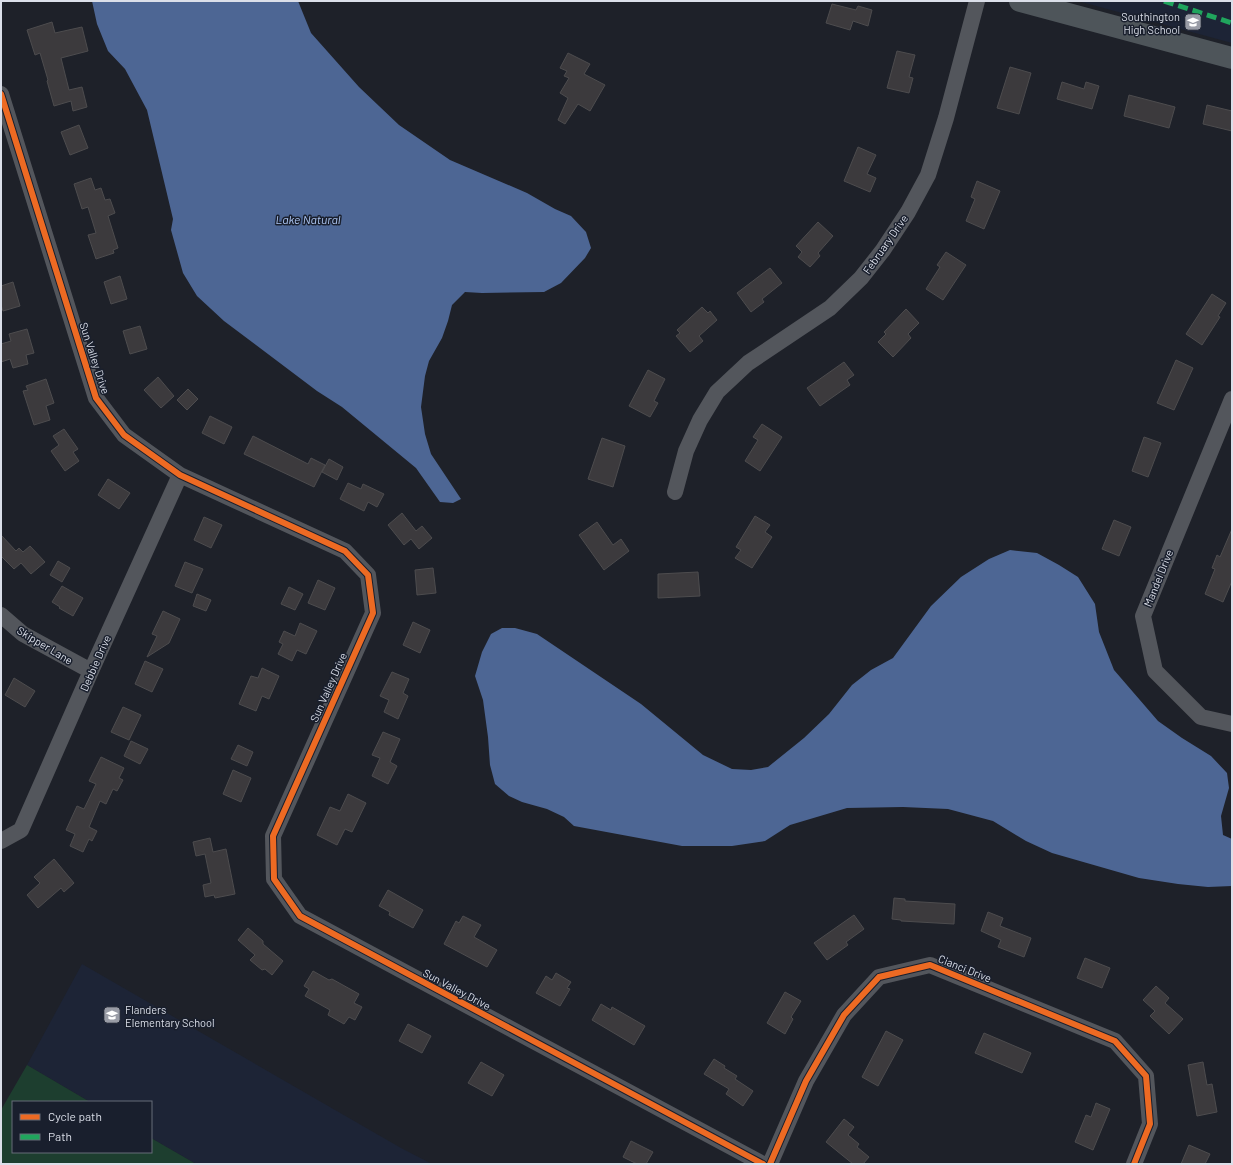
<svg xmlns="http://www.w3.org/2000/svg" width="1233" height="1165" font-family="Barlow,sans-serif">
	<rect width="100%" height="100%" fill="#1e2129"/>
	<!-- built -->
	<path fill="#1d2436" d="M1078,1h154v42z
		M82,964l319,184 31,16h-236l-45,-26v-36h-61l-63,-37z"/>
	<!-- green -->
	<path fill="#1d3e2f" d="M27,1065l63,37h-77v50h138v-14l45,26h-195v-54z"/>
	<!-- water -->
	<path fill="#4d6694" d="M92,1h206l13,32 48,54 40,38 51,35 77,33 28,16 16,7 15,16 5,16 -6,10 -24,25 -17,9 -62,1 -17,-1 -13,13 -4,16 -6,17 -13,23 -4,15 -4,31 4,27 6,20 30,45 -8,4 -13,-1 -24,-34 -74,-61 -25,-16 -93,-70 -27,-25 -14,-23 -12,-43 2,-11 -26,-109 -22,-41 -17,-18 -11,-27z
		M1010,550l27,3 22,12 19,12 17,27 4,28 15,38 44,51 24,17 29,18 16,17 2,15 -8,28 2,19 9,4v47l-24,1 -30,-3 -39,-6 -87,-25 -26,-12 -33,-20 -45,-12 -45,-2 -56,1 -57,17 -25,16 -33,5h-50l-108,-20 -10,-9 -17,-8 -25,-7 -13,-6 -14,-12 -5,-19 -2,-28 -5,-37 -8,-24 7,-24 9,-18 11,-6h13l22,6 104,70 62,51 29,14 19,1 17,-3 36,-29 25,-24 23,-29 19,-15 22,-12 38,-52 30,-29 28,-18z"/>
	<!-- building -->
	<path fill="#3c3a3d" stroke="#4d4c4e" d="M832,4l24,6 2,-4 14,4 -4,16 -15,-5 -3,9 -24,-7z
		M52,22l3,11 27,-6 6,24 -27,7 8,32 13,-3 5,20 -14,4 -2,-10 -17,5 -7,-25 1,-1 -8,-27 -5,2 -8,-25z
		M897,51l18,4 -6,22 4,1 -4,15 -22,-5z
		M568,53l22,11 -6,10 21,11 -15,26 -12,-7 -13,20 -7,-4 10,-22 -8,-5 9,-15 -5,-2 3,-5 -7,-3z
		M1010,67l21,6 -12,41 -22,-6z
		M1062,82l22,7 2,-7 13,4 -7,23 -35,-10z
		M1129,95l46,12 -6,21 -45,-12z
		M1207,105l25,6v20l-29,-7z
		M79,125l9,23 -18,7 -9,-23z
		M858,147l18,8 -9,19 9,4 -6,14 -26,-11z
		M91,178l4,12 6,-2 4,12 5,-1 5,14 -7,3 10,32 -5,2 1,3 -18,6 -8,-24 8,-2 -8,-26 -6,2 -8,-25z
		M977,181l23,10 -16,38 -18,-8 9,-22 -4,-2z
		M818,222l15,14 -15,17 2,3 -10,11 -12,-10 4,-5 -6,-6z
		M946,252l20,13 -23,35 -17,-11 14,-22 -3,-2z
		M770,268l12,15 -20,16 2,3 -13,10 -14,-19z
		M120,276l7,23 -16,5 -7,-22z
		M13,282l7,24 -17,5 -2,-6v-19z
		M1212,294l14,9 -8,13 2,1 -18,28 -16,-11z
		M702,307l6,6 2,-2 7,9 -18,16 4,5 -13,11 -14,-16 4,-3 -3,-3z
		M906,309l13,14 -11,11 3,4 -18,19 -15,-15 8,-8 -2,-2z
		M140,326l7,23 -17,5 -7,-23z
		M27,329l7,24 -8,2 2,9 -15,4 -3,-9 -9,3v-18l10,-3 -2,-7z
		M1176,360l17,8 -19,42 -17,-7z
		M844,362l10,13 -7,5 3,5 -30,21 -13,-18z
		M648,370l17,9 -11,22 4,2 -8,14 -21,-11z
		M158,377l16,19 -13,12 -17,-18z
		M46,379l8,24 -8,3 4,14 -16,5 -11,-34 5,-1 -2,-4z
		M188,389l10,10 -11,11 -10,-10z
		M210,416l22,11 -8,17 -22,-11z
		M762,424l20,13 -22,34 -15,-10 13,-21 -5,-3z
		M64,429l14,20 -5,3 6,9 -14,10 -14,-20 8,-6 -6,-9z
		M253,436l55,28 3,-6 14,7 -11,22 -70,-33z
		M1144,437l17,6 -13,34 -16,-6z
		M602,438l23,8 -12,41 -25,-8z
		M329,459l14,8 -6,13 -15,-8z
		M108,479l22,14 -11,16 -21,-14z
		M348,483l13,6 2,-5 21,10 -7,13 -9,-5 -4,9 -24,-12z
		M402,513l14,18 6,-5 10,12 -13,11 -8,-10 -7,6 -16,-20z
		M755,516l15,9 -5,7 7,5 -20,31 -17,-10 6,-8 -5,-3z
		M204,517l18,8 -11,23 -17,-8z
		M1114,520l17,7 -12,29 -17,-7z
		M597,522l16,23 8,-6 8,12 -25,19 -25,-35z
		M1232,529v52l-9,21 -18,-8 10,-25 -3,-1 5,-13 3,2z
		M1,535l15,16 3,-3 4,4 7,-6 15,16 -14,12 -10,-11 -7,6 -13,-13z
		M58,561l12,7 -8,14 -12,-7z
		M185,562l18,7 -11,24 -17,-7z
		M433,568l3,25 -19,2 -2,-25z
		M698,572l2,24 -42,2v-24z
		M318,580l17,8 -10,22 -17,-7z
		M62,586l21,12 -10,18 -14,-8 1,-1 -8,-5z
		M289,587l14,7 -8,16 -14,-6z
		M197,594l14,6 -5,11 -13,-5z
		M163,611l17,8 -11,24 -22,14 10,-21 -5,-2z
		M413,622l17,8 -10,23 -17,-8z
		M300,623l17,8 -11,23 -9,-4 -5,11 -14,-7 5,-10 -4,-2 5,-11 11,5z
		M145,661l18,8 -11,23 -17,-8z
		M262,668l17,8 -10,23 -7,-3 -6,15 -17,-7 12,-28 7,2z
		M392,672l17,7 -6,14 5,3 -10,23 -14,-7 5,-12 -9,-4z
		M14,678l21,13 -10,16 -20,-12z
		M123,707l18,8 -12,25 -18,-8z
		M383,732l17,7 -10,23 7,4 -9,18 -16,-8 8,-18 -8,-3z
		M131,741l17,8 -8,15 -16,-8z
		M238,745l15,7 -6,14 -16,-7z
		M101,757l23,11 -5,10 4,2 -6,11 -4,-2 -7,15 -6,-3 -11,26 8,4 -5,10 -3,-2 -6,13 -13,-6 5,-12 -9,-4 11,-24 7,3 12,-25 -7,-3z
		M233,770l18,8 -10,24 -18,-8z
		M348,794l18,9 -14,29 -7,-3 -8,16 -20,-10 13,-28 10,4z
		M210,838l3,14 13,-3 9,45 -20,4 -1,-3 -9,2 -2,-12 8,-2 -6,-29 -9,2 -3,-14z
		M54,859l20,24 -10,9 -3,-4 -23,20 -11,-13 13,-12 -6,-6z
		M388,890l35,20 -10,18 -24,-13 1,-3 -11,-6z
		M894,898l11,1v2l50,3 -1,20 -53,-3v-1l-9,-1z
		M988,912l15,6 -3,8 31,12 -7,19 -26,-10 3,-7 -20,-9z
		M854,915l10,14 -18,13 2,3 -21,15 -13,-17z
		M463,916l18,9 -7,12 23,13 -10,17 -43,-23 12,-23 3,2z
		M248,928l15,13v3l20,17 -11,14 -7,-6 -3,1 -12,-10 5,-5 -17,-15z
		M1085,958l25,10 -8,20 -25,-10z
		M313,971l16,9 3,-1 27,15 -5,9 8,4 -7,13 -6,-3 -5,7 -16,-9 2,-5 -25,-14 4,-7 -5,-3z
		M556,973l15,9 -4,6 3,1 -10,17 -24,-13 10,-17 6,4z
		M1156,986l13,12 -4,5 18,16 -14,15 -19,-18 5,-5 -12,-11z
		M785,992l16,9 -10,16 2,2 -8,15 -18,-11z
		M601,1004l10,6 1,-3 33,19 -11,19 -42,-25z
		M408,1024l23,12 -9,17 -23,-12z
		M886,1031l17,9 -25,46 -16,-9z
		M984,1033l47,20 -9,20 -47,-20z
		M714,1059l11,7 -1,2 13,8 -2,3 18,12 -10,15 -17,-12 3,-5 -25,-15z
		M481,1062l23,13 -12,21 -24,-13z
		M1203,1062l4,23 5,-1 5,28 -20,4 -9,-51z
		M1096,1103l14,6 -17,41 -18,-8 11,-27 5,2z
		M844,1119l10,8 -6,8 11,9 -2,3 12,10 -6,7h-10l-27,-22z
		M631,1141l22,11 -7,12h-9l-14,-7z
		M1189,1145l21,9 -5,10h-24z"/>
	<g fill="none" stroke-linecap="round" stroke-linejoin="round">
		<!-- street -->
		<path stroke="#53565c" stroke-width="16" d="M1,94l95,304 28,37 56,40 165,76 23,24 5,38 -100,223 1,43 26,37 463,248
			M1232,399l-89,217 12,55 46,46 31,7
			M675,492l11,-41 14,-31 17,-28 31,-29 82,-55 31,-30 22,-28 25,-38 20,-37 18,-57 31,-117
			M1,615l22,19 68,37
			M1,841l20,-11 70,-159 89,-196
			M770,1164l36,-83 38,-66 35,-38 51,-12 185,76 31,35 4,48 -16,40"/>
		<!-- secondary -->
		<path stroke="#4e555a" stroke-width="22" d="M1020,1l212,57"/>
		<!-- quiet -->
		<path stroke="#20a55d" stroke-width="5" stroke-dasharray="10 5" stroke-linecap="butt" d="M1164,1l68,22"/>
		<defs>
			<path id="cycleway" d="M1,94l95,304 28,37 56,40 165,76 23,24 5,38 -100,223 1,43 26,37 463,248
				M770,1164l36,-83 38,-66 35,-38 51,-12 185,76 31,35 4,48 -16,40"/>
		</defs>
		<!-- cycleway casing -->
		<use href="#cycleway" stroke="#191f2d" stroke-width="8"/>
		<!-- cycleway -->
		<use href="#cycleway" stroke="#ed6a23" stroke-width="6"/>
	</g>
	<!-- icons -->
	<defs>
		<symbol id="school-square" viewBox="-11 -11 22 22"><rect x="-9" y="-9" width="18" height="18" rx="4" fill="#999ca6" stroke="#191f2d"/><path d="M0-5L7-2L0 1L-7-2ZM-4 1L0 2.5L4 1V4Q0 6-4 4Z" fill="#fff"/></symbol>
	</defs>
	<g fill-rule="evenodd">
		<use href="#school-square" x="1183" y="12" width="20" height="20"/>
		<use href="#school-square" x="102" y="1005" width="20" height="20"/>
	</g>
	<g text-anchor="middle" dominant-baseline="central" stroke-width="3" stroke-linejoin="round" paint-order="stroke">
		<!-- poi labels -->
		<g font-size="11" fill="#dbdfe9" stroke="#191f2d" text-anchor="end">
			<text x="1180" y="16">Southington<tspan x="1180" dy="13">High School</tspan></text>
			<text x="125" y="1009" text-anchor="start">Flanders<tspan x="125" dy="13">Elementary School</tspan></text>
		</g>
		<!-- street labels -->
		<g font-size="11" fill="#dbdfe9" stroke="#191f2d">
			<text transform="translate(885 244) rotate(-55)">February Drive</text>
			<text transform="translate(95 358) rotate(72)">Sun Valley Drive</text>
			<text transform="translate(1158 578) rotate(-68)">Mandel Drive</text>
			<text transform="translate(45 645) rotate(31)">Skipper Lane</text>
			<text transform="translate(95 663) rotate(-66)">Debbie Drive</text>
			<text transform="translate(328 687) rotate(-66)">Sun Valley Drive</text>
			<text transform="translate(965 968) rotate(22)">Cianci Drive</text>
			<text transform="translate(457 989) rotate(28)">Sun Valley Drive</text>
		</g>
		<!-- water labels -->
		<g font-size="12" font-style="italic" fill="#aec7f4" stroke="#191f2d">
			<text x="308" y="219">Lake Natural</text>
		</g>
	</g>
	<!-- border -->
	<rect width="1233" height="1165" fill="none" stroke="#dbdfe9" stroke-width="4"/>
	<!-- legend -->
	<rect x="12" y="1101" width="140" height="52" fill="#191f2d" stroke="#676c78"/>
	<rect x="20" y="1114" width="20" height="6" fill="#ed6a23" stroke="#676c78"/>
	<text x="48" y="1121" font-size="12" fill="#dbdfe9">Cycle path</text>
	<rect x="20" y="1134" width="20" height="6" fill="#20a55d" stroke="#676c78"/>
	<text x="48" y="1141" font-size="12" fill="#dbdfe9">Path</text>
</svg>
